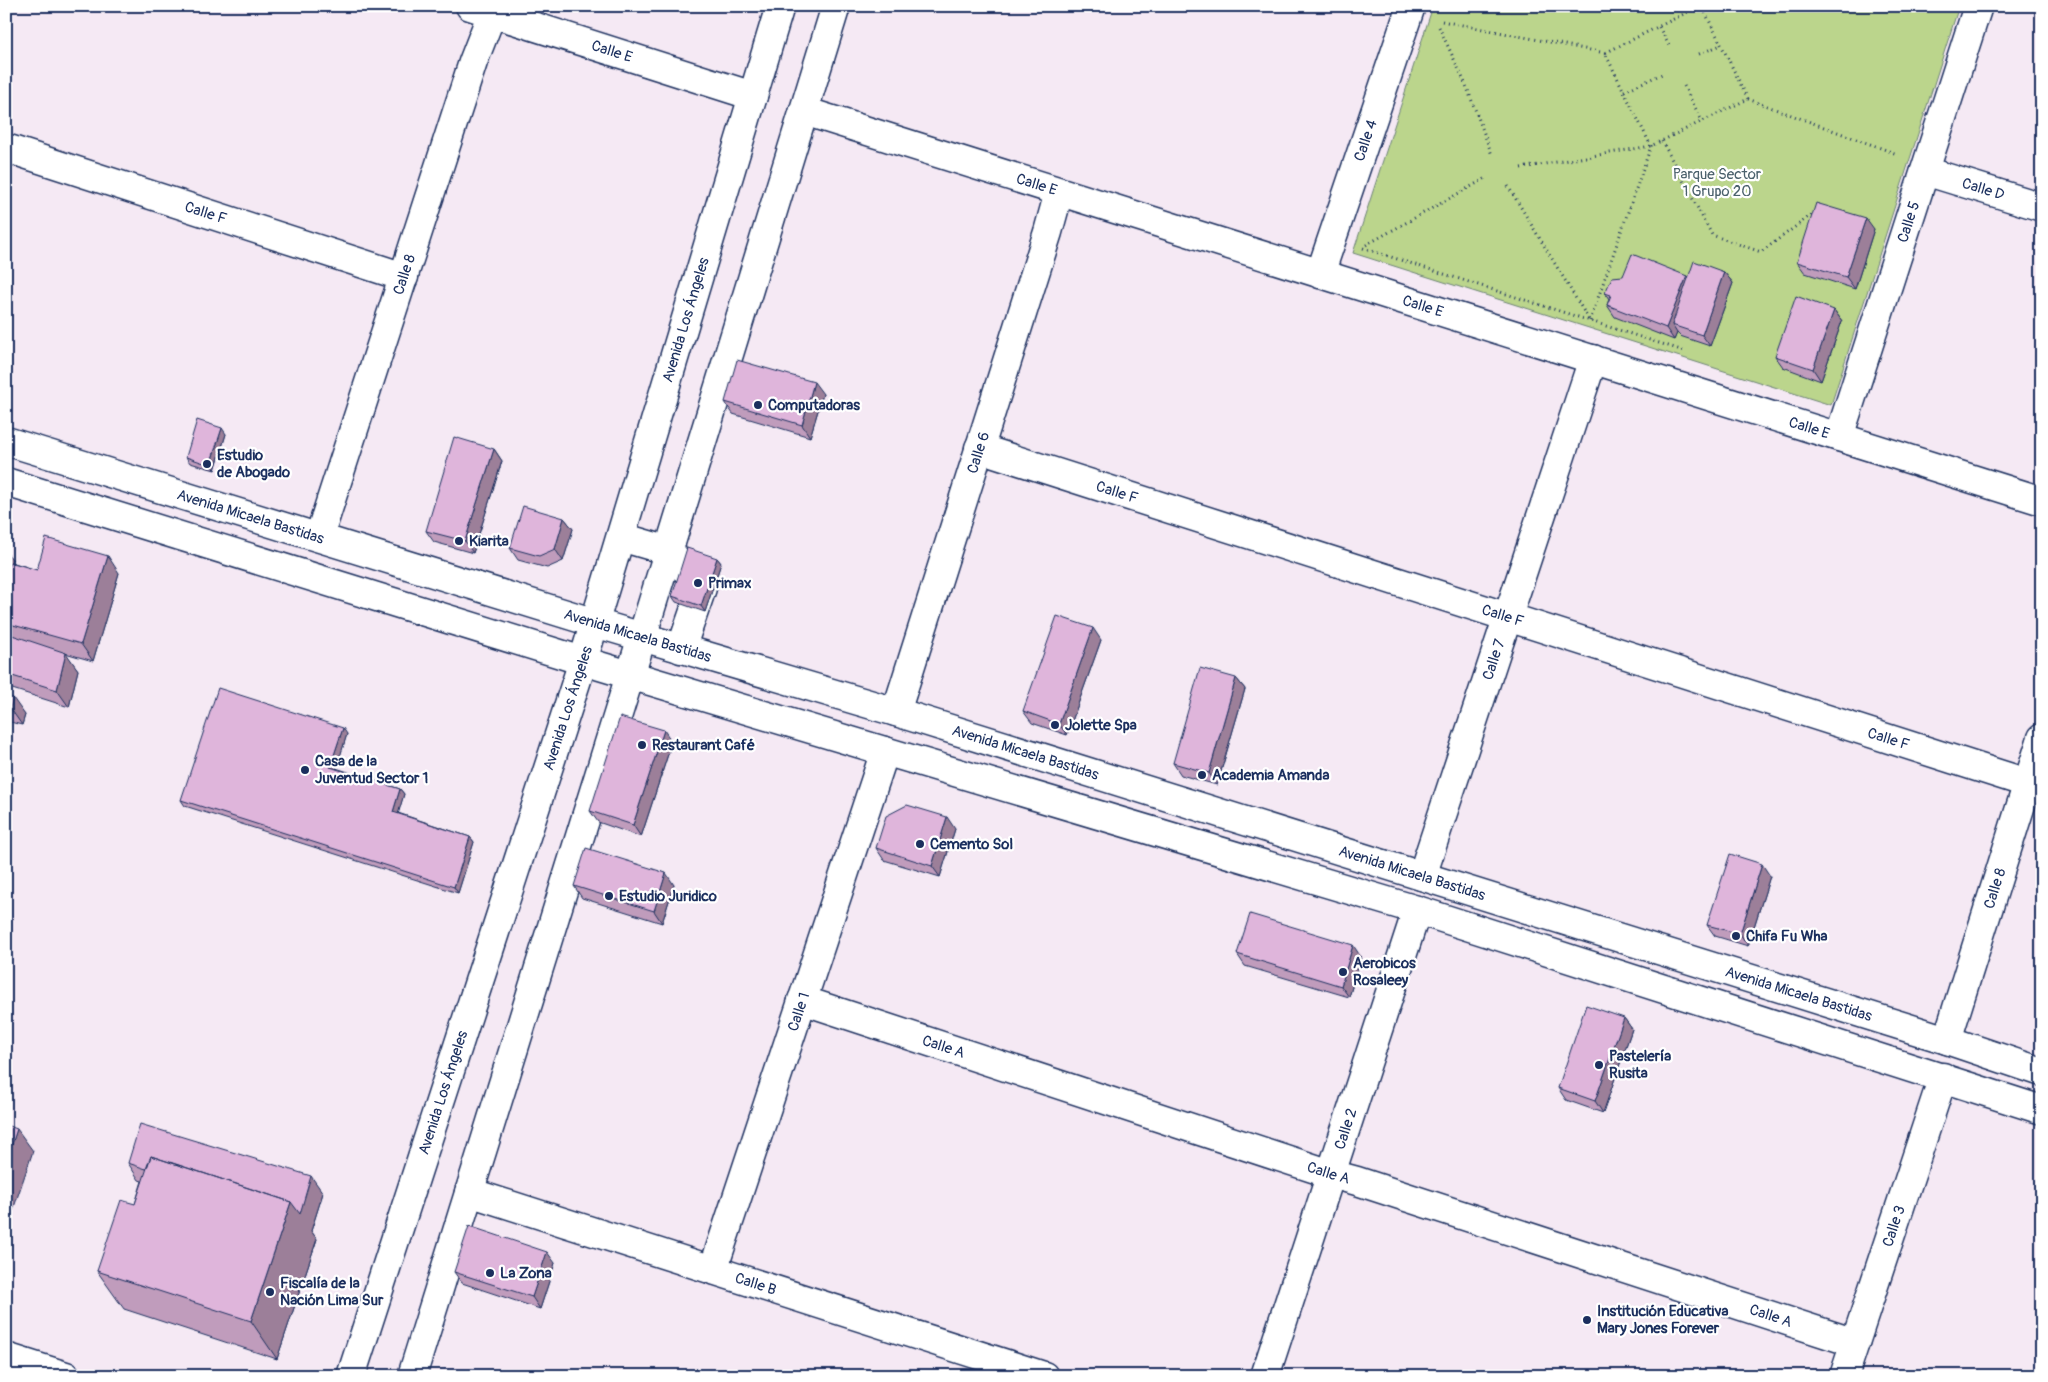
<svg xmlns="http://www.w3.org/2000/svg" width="2048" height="1382" font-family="Pangolin,sans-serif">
	<rect width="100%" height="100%" fill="#f5e9f4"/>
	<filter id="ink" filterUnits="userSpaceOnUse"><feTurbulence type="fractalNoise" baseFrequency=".02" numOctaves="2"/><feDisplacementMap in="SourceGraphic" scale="10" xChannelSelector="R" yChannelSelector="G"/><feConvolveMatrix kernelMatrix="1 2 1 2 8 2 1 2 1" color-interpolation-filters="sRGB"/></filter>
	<g filter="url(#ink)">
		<!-- green -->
		<path fill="#bbd58c" stroke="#6b8275" d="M1433,6h526l-128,399 -478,-152z"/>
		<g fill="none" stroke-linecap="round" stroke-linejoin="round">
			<defs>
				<g id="minor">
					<path id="s1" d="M470,6l283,90"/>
					<path id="s2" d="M804,111l1238,390"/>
					<path id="s3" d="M6,148l398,129"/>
					<path id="s4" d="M1925,171l117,36"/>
					<path id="s5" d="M1320,274l91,-268"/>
					<path id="s6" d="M1839,437l139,-431"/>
					<path id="s7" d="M6,441l589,182 301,89 1051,328 95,32"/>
					<path id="s8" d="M979,448l1048,335"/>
					<path d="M6,482l577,179 834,249 625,200"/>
					<path id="s9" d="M319,537l154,-475 19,-49"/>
					<path d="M621,537l48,14 33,37 -21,61"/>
					<path id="s10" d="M896,712l152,-480 11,-40"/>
					<path id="s11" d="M1422,876l171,-517"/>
					<path id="s12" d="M802,1000l529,174 26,7 498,162"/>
					<path id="s13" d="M1947,1040l95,-302"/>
					<path id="s14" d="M469,1192l575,184"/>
					<path id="s15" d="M713,1270l172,-519"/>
					<path d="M6,1357l60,19"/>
					<path id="s16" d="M351,1376l232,-715 197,-655"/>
					<path d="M412,1376l230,-739 194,-631"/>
					<path id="s17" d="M1265,1376l152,-466"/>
					<path id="s18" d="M1844,1376l99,-299"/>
				</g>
			</defs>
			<!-- minor casing -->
			<use href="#minor" stroke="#1b2f5e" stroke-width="31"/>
			<!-- path -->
			<path stroke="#1b2f5e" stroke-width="3" stroke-dasharray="1 4" stroke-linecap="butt" d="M1442,21l163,32
				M1439,27l27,58 26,70
				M1659,27l11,20
				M1699,54l22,-9
				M1684,86l18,35
				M1624,91l38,-17
				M1748,99l149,55
				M1662,141l50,94 49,17 53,-39
				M1521,168l130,-22 97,-47 -46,-93
				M1508,186l81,134
				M1366,245l122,-68
				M1363,248l321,103
				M1590,321l61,-175 -46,-93 95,-47"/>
			<!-- minor -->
			<use href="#minor" stroke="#fff" stroke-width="28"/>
		</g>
		<!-- wall -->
		<path fill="#c09cbc" stroke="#1b2f5e" d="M1874,229l-19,60 -50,-16 -8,-11z
			M1724,272l9,11 -23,63 -30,-10 -3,-3 -3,7 -59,-23 -8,-12 2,-6 -4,-6 82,-17 1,2z
			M1834,310l8,11 -21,60 -38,-14 -8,-11z
			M823,394l-13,43 -77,-23 -8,-12z
			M226,434l-11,36 -25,-7 -4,-6z
			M494,449l8,12 -29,92 -39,-11 -8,-11z
			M564,518l9,11 -10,32 -16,7 -29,-8 -8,-12z
			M6,552l6,7 -1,3 26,8 82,3 -26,88 -28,-8 13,17 -9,37 -63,-20z
			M717,558l4,5 -16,49 -29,-10 -4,-6z
			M1101,640l-34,95 -35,-12 -9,-12z
			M1236,678l9,11 -28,96 -36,-10 -8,-12z
			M6,695l19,20 -3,10 -16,-4z
			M347,734l-11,34 64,21 4,5 -6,19 72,24 4,5 -16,51 -273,-87 -4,-6z
			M672,742l-31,95 -43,-15 -8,-11z
			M955,829l-15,48 -56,-17 -8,-12z
			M1770,876l-22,70 -33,-10 -8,-11z
			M674,885l-12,38 -80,-25 -8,-12z
			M1237,954l124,3 -12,40 -104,-31z
			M1624,1018l8,11 -29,84 -37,-13 -8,-12z
			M128,1163l195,30 -12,38 6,8 -40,120 -153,-50 -27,-38 38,-67 7,-23 -3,-1z
			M555,1263l-15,46 -78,-26 -8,-11z"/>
		<!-- shaded-wall -->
		<path fill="#9c7f99" stroke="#1b2f5e" d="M1866,218l8,11 -19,60 -9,-12z
			M1724,272l9,11 -23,63 -8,-11z
			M1687,276l8,12 -23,37 5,8 -3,7 -8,-12z
			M1834,310l8,11 -21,60 -8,-12z
			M814,382l9,12 -13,43 -8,-12z
			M222,428l4,6 -11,36 -5,-5z
			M494,449l8,12 -29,92 -8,-12z
			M564,518l9,11 -10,32 -8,-12z
			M6,552l6,7 -6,20z
			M108,556l11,17 -26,88 -12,-17z
			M717,558l4,5 -16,49 -4,-6z
			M1093,628l8,12 -34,95 -8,-11z
			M66,653l12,17 -9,37 -12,-17z
			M1236,678l9,11 -28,96 -8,-12z
			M13,698l12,17 -3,10 -12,-17z
			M343,728l4,6 -12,39 -5,-6z
			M664,730l8,12 -31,95 -8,-12z
			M400,789l4,5 -7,24 -4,-6z
			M947,817l8,12 -15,48 -8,-11z
			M470,837l4,5 -16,51 -4,-6z
			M1762,864l8,12 -22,70 -8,-12z
			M666,873l8,12 -12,38 -8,-12z
			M1353,945l8,12 -12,40 -8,-11z
			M1624,1018l8,11 -29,84 -8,-12z
			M17,1129l16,22 -27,80v-69z
			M311,1176l12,17 -12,38 6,8 -40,120 -26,-38 40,-119z
			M547,1252l8,11 -15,46 -8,-12z"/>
		<!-- building -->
		<path fill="#dfb5db" stroke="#1b2f5e" d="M1816,203l50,15 -20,59 -49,-15z
			M1632,254l55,22 -21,52 -59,-23 4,-10 -6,-2 7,-16 11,-1z
			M1694,261l30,11 -22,63 -30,-10z
			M1796,296l38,14 -21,59 -38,-13z
			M737,360l77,22 -12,43 -77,-23z
			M197,420l25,8 -12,37 -24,-8z
			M454,437l40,12 -29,92 -39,-10z
			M523,506l41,12 -9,31 -16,7 -29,-8z
			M46,538l62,18 -27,88 -75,-21v-48l4,-13 27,8z
			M687,548l30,10 -16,48 -29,-10z
			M1057,616l36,12 -34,96 -36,-13z
			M6,633l60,20 -9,37 -51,-16z
			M1200,668l36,10 -27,95 -36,-10z
			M218,688l125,40 -13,39 70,22 -7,23 77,25 -16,50 -273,-87z
			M6,695l7,3 -3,10 -4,-1z
			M620,717l44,13 -31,95 -43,-14z
			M907,805l40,12 -15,49 -56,-18 10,-32z
			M586,848l80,25 -12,38 -80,-25z
			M1730,854l32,10 -22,70 -33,-9z
			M1250,914l103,31 -12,41 -104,-32z
			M1586,1005l38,13 -29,83 -37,-13z
			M140,1124l171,52 -11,38 -9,-12 -140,-46 -5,13 -18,-6z
			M6,1125l11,4 -11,33z
			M151,1156l140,46 -40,119 -154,-50 24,-71 14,4z
			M469,1226l78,26 -15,45 -78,-25z"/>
	</g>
	<!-- markers -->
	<g fill="#1b2f5e" stroke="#fff" stroke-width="2">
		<circle cx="758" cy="405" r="5"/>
		<circle cx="207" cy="464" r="5"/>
		<circle cx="459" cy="541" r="5"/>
		<circle cx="698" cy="583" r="5"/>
		<circle cx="1055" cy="725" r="5"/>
		<circle cx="642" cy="745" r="5"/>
		<circle cx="305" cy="770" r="5"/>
		<circle cx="1202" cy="775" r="5"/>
		<circle cx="920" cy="844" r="5"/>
		<circle cx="609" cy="896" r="5"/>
		<circle cx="1736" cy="936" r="5"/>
		<circle cx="1343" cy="972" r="5"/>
		<circle cx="1599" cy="1065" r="5"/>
		<circle cx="490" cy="1273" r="5"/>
		<circle cx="270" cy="1292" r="5"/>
		<circle cx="1587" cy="1320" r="5"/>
	</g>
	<g text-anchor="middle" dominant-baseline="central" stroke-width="4.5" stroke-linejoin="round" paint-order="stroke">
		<!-- street labels -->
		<g font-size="15" fill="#1b2f5e" stroke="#fff">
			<text stroke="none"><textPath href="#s1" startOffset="149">Calle E</textPath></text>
			<text stroke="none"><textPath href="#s5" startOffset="141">Calle 4</textPath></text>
			<text stroke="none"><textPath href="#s2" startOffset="244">Calle E</textPath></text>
			<text stroke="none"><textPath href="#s4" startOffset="61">Calle D</textPath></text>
			<text stroke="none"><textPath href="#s3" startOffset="210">Calle F</textPath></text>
			<text stroke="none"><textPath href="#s6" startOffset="226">Calle 5</textPath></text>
			<text stroke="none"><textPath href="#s9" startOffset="276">Calle 8</textPath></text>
			<text stroke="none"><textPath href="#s2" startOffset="649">Calle E</textPath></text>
			<text stroke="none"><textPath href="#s16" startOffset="1108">Avenida Los Ángeles</textPath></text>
			<text stroke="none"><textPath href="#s2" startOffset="1054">Calle E</textPath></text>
			<text stroke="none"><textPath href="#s10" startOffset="272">Calle 6</textPath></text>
			<text stroke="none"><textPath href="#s8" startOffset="145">Calle F</textPath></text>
			<text stroke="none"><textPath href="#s7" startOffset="256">Avenida Micaela Bastidas</textPath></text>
			<text stroke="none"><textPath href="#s8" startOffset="550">Calle F</textPath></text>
			<text stroke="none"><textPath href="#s7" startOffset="661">Avenida Micaela Bastidas</textPath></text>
			<text stroke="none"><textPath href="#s11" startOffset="228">Calle 7</textPath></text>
			<text stroke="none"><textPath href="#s16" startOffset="702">Avenida Los Ángeles</textPath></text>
			<text stroke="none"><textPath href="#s8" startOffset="955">Calle F</textPath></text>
			<text stroke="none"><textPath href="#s7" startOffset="1066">Avenida Micaela Bastidas</textPath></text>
			<text stroke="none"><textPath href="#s7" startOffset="1471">Avenida Micaela Bastidas</textPath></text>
			<text stroke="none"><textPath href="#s13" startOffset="159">Calle 8</textPath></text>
			<text stroke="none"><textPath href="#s7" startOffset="1876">Avenida Micaela Bastidas</textPath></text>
			<text stroke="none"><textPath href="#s15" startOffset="272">Calle 1</textPath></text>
			<text stroke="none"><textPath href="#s12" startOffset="149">Calle A</textPath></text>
			<text stroke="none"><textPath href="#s16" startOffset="298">Avenida Los Ángeles</textPath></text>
			<text stroke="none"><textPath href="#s17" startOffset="260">Calle 2</textPath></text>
			<text stroke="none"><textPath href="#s12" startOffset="554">Calle A</textPath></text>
			<text stroke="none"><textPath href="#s18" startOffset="158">Calle 3</textPath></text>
			<text stroke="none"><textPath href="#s14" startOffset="301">Calle B</textPath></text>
			<text stroke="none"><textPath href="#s12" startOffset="1019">Calle A</textPath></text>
		</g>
		<!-- park labels -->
		<g font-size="15" fill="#4b616c" stroke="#fff">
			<text x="1717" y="174">Parque Sector<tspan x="1717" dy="17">1 Grupo 20</tspan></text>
		</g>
		<!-- poi labels -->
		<g font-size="15" font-weight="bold" fill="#1b2f5e" stroke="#fff" text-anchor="start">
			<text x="768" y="405">Computadoras</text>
			<text x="217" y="455">Estudio<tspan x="217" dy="17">de Abogado</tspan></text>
			<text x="469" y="541">Kiarita</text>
			<text x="708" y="583">Primax</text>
			<text x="1065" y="725">Jolette Spa</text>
			<text x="652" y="745">Restaurant Café</text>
			<text x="315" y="761">Casa de la<tspan x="315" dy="17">Juventud Sector 1</tspan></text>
			<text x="1212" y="775">Academia Amanda</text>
			<text x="930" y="844">Cemento Sol</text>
			<text x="619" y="896">Estudio Juridico</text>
			<text x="1746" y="936">Chifa Fu Wha</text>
			<text x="1353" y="963">Aerobicos<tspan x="1353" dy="17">Rosaleey</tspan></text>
			<text x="1609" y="1056">Pastelería<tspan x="1609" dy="17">Rusita</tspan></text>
			<text x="500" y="1273">La Zona</text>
			<text x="280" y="1283">Fiscalía de la<tspan x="280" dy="17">Nación Lima Sur</tspan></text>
			<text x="1597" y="1311">Institución Educativa<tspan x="1597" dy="17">Mary Jones Forever</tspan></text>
		</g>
	</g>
	<!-- margin -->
	<rect width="2048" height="1382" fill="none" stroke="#fff" stroke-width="25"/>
	<rect x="12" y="12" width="2023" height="1357" fill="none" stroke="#1b2f5e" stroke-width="2" filter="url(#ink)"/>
</svg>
